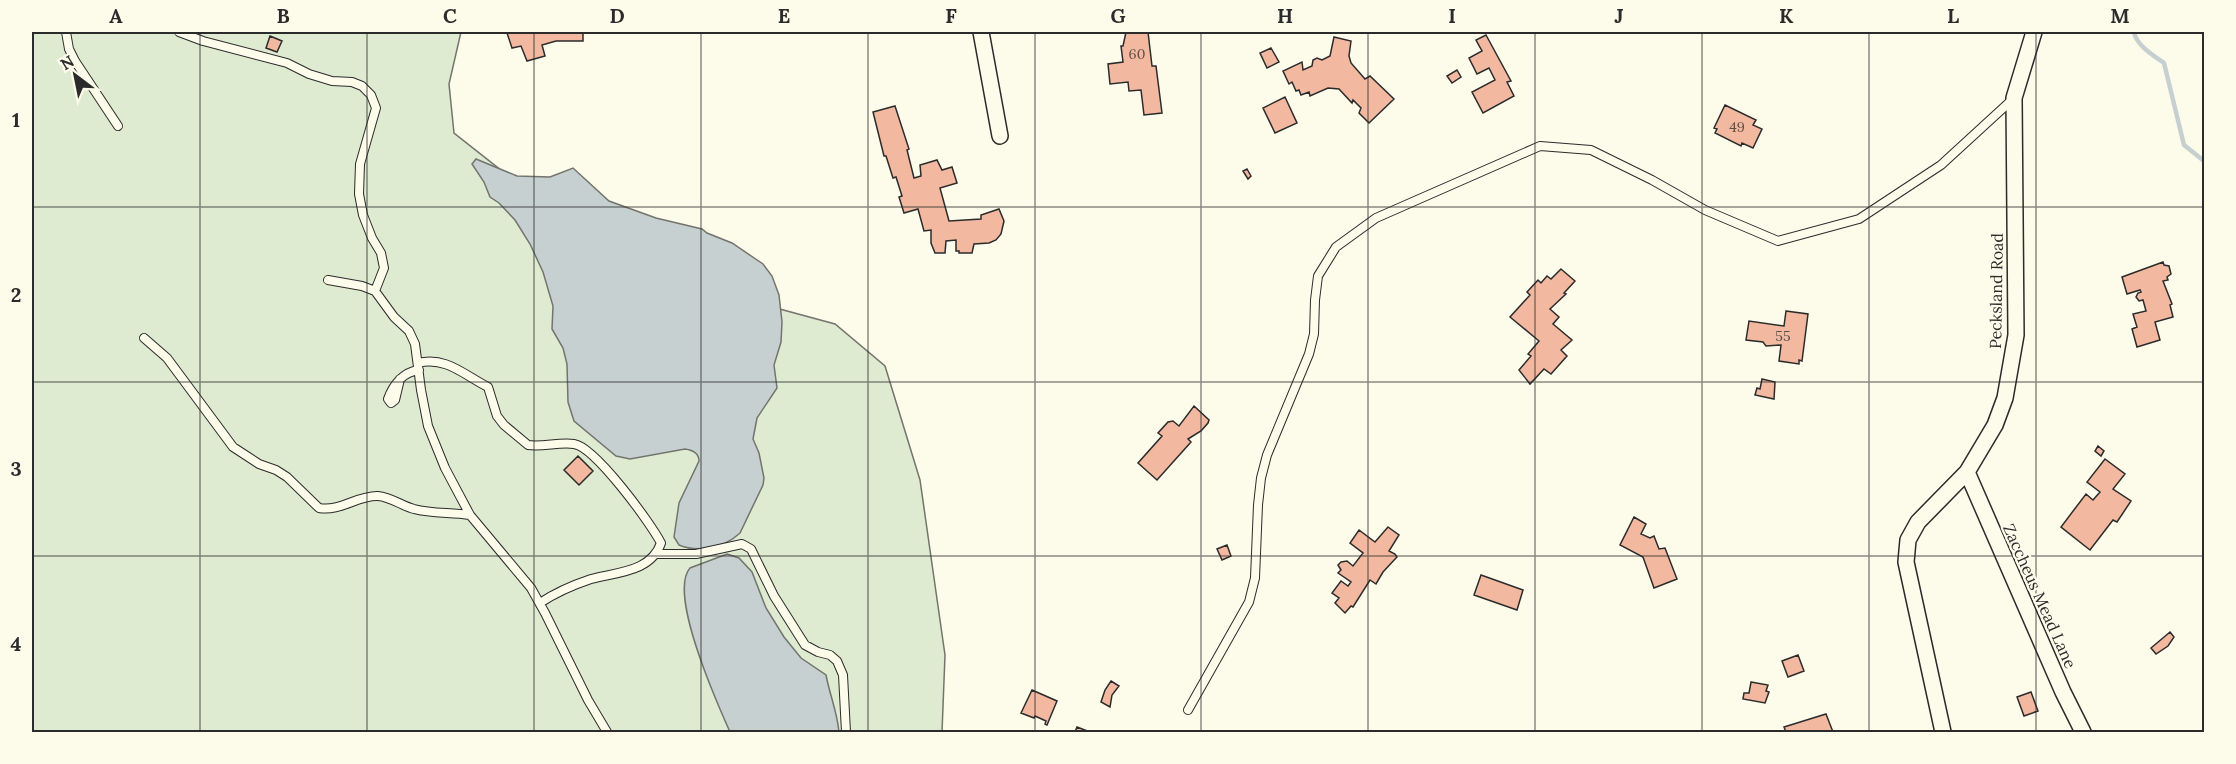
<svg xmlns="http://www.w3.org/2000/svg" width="2236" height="764" font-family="Lora,serif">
	<rect width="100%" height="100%" fill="#fdfbea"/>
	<!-- green -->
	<path fill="#deebd1" stroke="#74746e" stroke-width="1.5" d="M32,32h429l-12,52 5,49 86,68 236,107 59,16 50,42 35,114 25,175 -3,77h-910z"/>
	<!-- water -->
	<path fill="#c7d0d0" stroke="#74746e" stroke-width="1.5" d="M476,159l41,17 33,1 23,-9 36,33 47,17 46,11 5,4 25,10 31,21 9,12 7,19 3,27 -1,20 -7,23 3,23 -20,30 -4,21 6,14 5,25 -1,7 -23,48c-16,15 -42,20 -61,12l-5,-8 5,-34 20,-42c0,-8 -7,-11 -14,-12l-55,10 -14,-3 -42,-35 -6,-19 -1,-38 -4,-16 -11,-19 1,-23 -10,-34 -13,-28 -15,-24 -16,-17 -9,-6 -6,-15 -12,-18z
		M727,554l12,4 13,14 14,36 18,29 17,21 25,17c4,21 11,36 13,57h-109c-13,-29 -62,-139 -40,-164z"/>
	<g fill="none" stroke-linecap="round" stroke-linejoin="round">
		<!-- stream -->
		<path stroke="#c7d0d0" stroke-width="4.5" d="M2134,32c2,13 20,24 30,31l20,82 20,16"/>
	</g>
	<!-- building -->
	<path fill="#f2b8a0" stroke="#2b2b2b" stroke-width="1.5" d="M511,32h72v9h-27l-14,4 3,11 -18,5 -6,-15 -9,2 -5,-15z
		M1126,32h22l4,34h4l6,47 -18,2 -3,-25 -12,1 -1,-9 -18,2 -2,-20 15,-2 -2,-16h2z
		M1486,35l25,46 -4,1 7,14 -31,17 -11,-21 23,-12 -6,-12 -12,6 -8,-16 13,-7 -6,-11z
		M270,36l12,5 -5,11 -11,-4z
		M1334,37l17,4 -2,15 2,7 14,16 5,-3 24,23 -25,24 -10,-10 2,-5 -8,-8 -1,3 -13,-14 -11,-1 -18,8 -1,-4 -8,3 -2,-5 -3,1 -4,-9 -3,2 -6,-13 19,-9 1,8 9,-4 1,-6 4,-2 5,2 8,-4z
		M1271,48l8,14 -12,6 -7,-15z
		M1457,70l4,7 -9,6 -5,-7z
		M1285,97l12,26 -22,10 -12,-25z
		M1725,105l31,15 -3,5 9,4 -9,19 -11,-5 -1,3 -26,-13 2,-4 -3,-1z
		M895,106l14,43 -2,1 7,28 7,-2 -1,-11 17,-5 5,10 10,-3 5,16 -17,5 9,33 32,-2v-4l18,-6 5,12 -3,13 -5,6 -7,3 -15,1 -2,9h-13v-2h-3v-11l-10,1 -1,12h-10l-4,-10v-13l-7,1 -6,-22 -14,4 -5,-16 3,-1 -6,-19 -3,1 -7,-22h-2l-11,-44z
		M1247,169l4,7 -3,3 -5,-8z
		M2163,262l1,3 5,1 2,8 -4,3 1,3 -5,1 9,23 -2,1 3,12 -18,5 5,18 -23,7 -5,-18 5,-2 -4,-13 13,-3 -3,-11 -4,1 -3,-4 2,-4 3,-1 -1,-2 -13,4 -5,-17z
		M1561,269l14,12 -11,12 2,1 -16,15 9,8 -6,7 19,16 -11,10 6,6 -16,18 -7,-5 -14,15 -11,-14 12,-14 -3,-2 11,-13 -29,-24 20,-22 -3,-3 11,-12 3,3 6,-7 4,3z
		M1786,311l22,3 -6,47 -3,-1v4l-20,-3 2,-16 -15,1 -3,-4 -17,-2 3,-19 35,5z
		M1762,379l13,3 -1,17 -19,-4 2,-7 3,1z
		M1194,406l15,14 -1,3 -7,8 -13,8 3,3 -34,38 -19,-17 24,-27 -4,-3 10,-11 5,-1 6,5z
		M2098,446l6,5 -3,5 -6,-5z
		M578,456l15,15 -14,14 -15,-15z
		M2105,459l20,15 -12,15 18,12 -14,21 -4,-2 -23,30 -29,-23 25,-33 7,6 7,-8 -13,-10z
		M1634,517l12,7 -5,10 9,4 4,-2 5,13 6,-1 12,31 -23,9 -11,-31 -23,-12z
		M1388,527l11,8 -10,16 6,3 2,3 -14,15 -7,12 -6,-4 -17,27 -2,-1 -6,7 -10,-10 4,-5 -7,-5 9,-12 7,5 3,-4 -13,-9 3,-3 -3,-5 3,-3 6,-1 6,5 10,-13 -13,-10 9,-13 16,12z
		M1227,545l4,11 -9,4 -5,-11z
		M1481,575l42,15 -6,20 -43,-15z
		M2170,632l4,5 -6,9 -12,8 -5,-6z
		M1798,655l6,16 -16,6 -6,-16z
		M1111,681l8,5 -7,9 -2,12 -9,-5 4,-12z
		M1751,682l17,3 -2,6 3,1 -4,11 -22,-4 1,-6h5z
		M1032,690l25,11 -10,24 -2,-1 1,-3 -11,-5 -1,2 -13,-5z
		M2031,692l7,19 -14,5 -7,-19z
		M1826,714l7,18h-47l-2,-5z
		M1077,727l13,5h-15z"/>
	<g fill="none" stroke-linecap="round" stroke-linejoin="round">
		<defs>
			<path id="service" d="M66,32l3,17 6,12 43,65
				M179,32l24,9 84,22 22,11 23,7 20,1 10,4 9,9 5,13 -16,56 -1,30 4,21 9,23 9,15 3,15 -9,23 19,26 15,14 6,13 6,46 7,36 17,42 25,47
				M328,280l34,6 13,5
				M144,338l23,20 66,89 26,17 17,6 11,7 32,31c21,4 39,-13 59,-12 13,1 24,10 36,13 18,5 37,3 56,6l61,73 14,25 43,87 19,32
				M418,363c28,-7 46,12 70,24l9,29 7,9 24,20c15,2 31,-3 46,-1 21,3 76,78 87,99 -10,29 -44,29 -70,36 -18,6 -36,14 -51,24
				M400,379l-5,21 -4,3 -3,-4c5,-14 15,-27 31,-29
				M658,554h38l46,-10 9,5 23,47 31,49 13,7 12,3 7,6 6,14 3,57
				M1188,710l61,-108 6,-24 3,-73 3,-27 6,-23 42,-101 5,-20 1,-34 3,-24 18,-29 40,-29 164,-72 51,4 61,30 53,30 73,31 81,-22 82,-54 72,-66"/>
			<path id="minor" d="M981,32l19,104
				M1967,472l96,220 20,40
				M1943,732l-37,-170 2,-22 10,-18 49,-50 28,-47 10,-27 11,-63 -2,-237 20,-66"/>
		</defs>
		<!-- service casing -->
		<use href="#service" stroke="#2b2b2b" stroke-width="10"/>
		<!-- minor casing -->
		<use href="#minor" stroke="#2b2b2b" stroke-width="18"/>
		<!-- service -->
		<use href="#service" stroke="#fdfbea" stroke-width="8"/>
		<!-- minor -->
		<use href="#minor" stroke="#fdfbea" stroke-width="15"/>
	</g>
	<!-- grid -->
	<path fill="none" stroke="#2b2b2b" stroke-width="1.5" stroke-opacity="0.55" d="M200,32v700M367,32v700M534,32v700M701,32v700M868,32v700M1035,32v700M1201,32v700M1368,32v700M1535,32v700M1702,32v700M1869,32v700M2036,32v700M32,207h2172M32,382h2172M32,556h2172"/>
	<g text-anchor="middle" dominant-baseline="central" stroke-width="4.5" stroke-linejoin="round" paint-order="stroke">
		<!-- number labels -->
		<g font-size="14" fill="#5d4e48">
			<text x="1137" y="54">60</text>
			<text x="1737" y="127">49</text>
			<text x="1783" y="336">55</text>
		</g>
		<!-- street labels -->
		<g font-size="16" fill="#2b2b2b" stroke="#fdfbea">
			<text transform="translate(1996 291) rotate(-89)">Pecksland Road</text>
			<text transform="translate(2040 596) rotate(66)">Zaccheus Mead Lane</text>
		</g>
	</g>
	<!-- border -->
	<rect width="2236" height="764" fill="none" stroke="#fdfbea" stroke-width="66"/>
	<!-- north arrow -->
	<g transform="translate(75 75) rotate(328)" stroke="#fdfbea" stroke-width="4.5" paint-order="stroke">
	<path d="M0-4.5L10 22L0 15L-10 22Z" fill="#2b2b2b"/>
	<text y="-9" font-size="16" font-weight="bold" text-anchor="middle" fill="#2b2b2b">N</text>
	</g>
	<rect x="33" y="33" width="2170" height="698" fill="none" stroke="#2b2b2b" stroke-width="2"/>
	<g font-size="20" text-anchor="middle" font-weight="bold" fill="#2b2b2b">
		<text x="116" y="23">A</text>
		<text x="283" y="23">B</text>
		<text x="450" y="23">C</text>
		<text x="617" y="23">D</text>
		<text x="784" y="23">E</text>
		<text x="951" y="23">F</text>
		<text x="1118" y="23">G</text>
		<text x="1285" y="23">H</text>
		<text x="1452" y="23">I</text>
		<text x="1619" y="23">J</text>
		<text x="1786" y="23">K</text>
		<text x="1953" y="23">L</text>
		<text x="2120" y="23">M</text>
		<text x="16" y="127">1</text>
		<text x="16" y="302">2</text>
		<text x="16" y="476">3</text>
		<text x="16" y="651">4</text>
	</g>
</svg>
